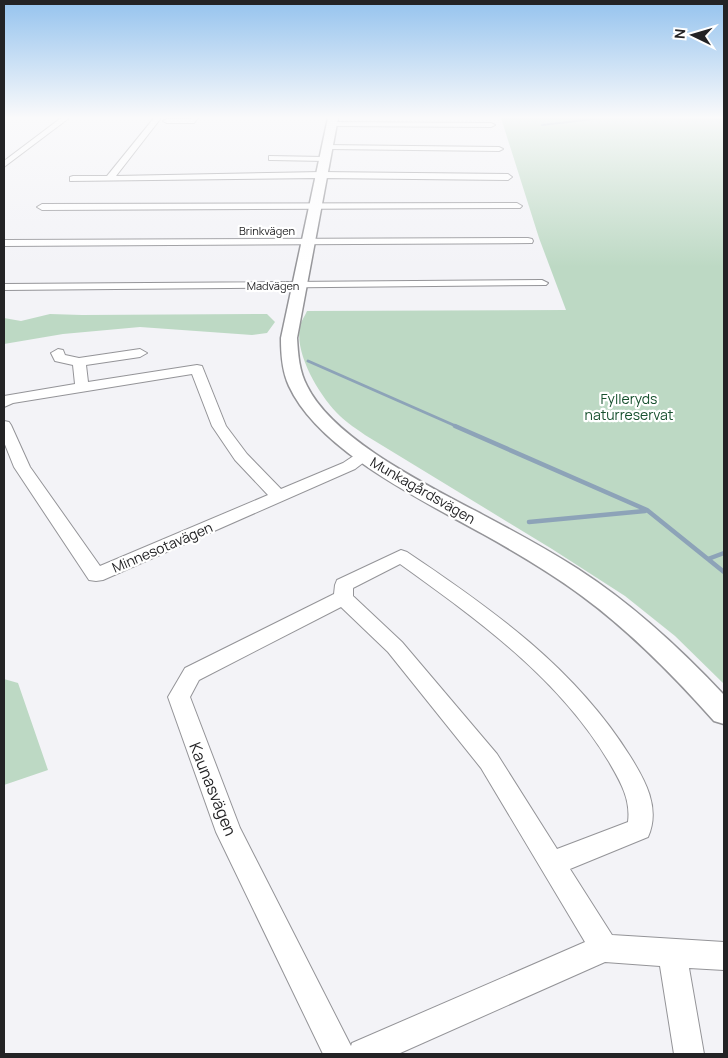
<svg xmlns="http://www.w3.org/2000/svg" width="728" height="1058" font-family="Manrope,sans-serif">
	<rect width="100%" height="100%" fill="#f3f3f7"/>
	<!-- green -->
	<path fill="#bdd9c4" d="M501,118h223v566l-49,-48 -50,-40 -73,-47 -187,-114c-8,-6 -18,-12 -25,-19 -20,-19 -46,-62 -40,-90 1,-5 5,-10 7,-15l259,-1 -27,-72z
		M50,314l32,1 185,-1 8,8 -8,11 -15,2 -112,-8 -77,7 -59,10v-26l17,3z
		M4,679l14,4 30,87 -44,15z"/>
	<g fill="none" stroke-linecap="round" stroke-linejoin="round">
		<!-- stream-far2 -->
		<path stroke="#8da3b8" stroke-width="2" d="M660,118l64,1
			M542,125l60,-7"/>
		<!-- stream-far1 -->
		<path stroke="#8da3b8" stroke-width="3" d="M308,361l150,66"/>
		<!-- stream -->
		<path stroke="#8da3b8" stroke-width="4.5" d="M455,426l192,84 77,62
			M529,522l116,-11
			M708,559l16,-6"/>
		<defs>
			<path id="minor" d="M61,118h8l-65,49v-6z
				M154,118h7l-45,58 205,-4 187,2 4,3 -4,3 -187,-2 -251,3v-4l3,-1h34z
				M198,118l-4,5h-27l-4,-2 4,-2z
				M329,122l162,1 4,2 -4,2 -159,-1h-3z
				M325,145l174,2 4,2 -4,2 -171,-2h-3z
				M269,156l56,1 4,2 -4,2 -53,-1h-3z
				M517,203l5,3 -2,2 -478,2 -5,-3 5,-3z
				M528,238l4,1 1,2 -1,2 -528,3v-6h2z
				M542,280l6,3 -2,2 -542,5v-6z
				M58,349l5,1 2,5 14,3 61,-9 7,4 -7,4 -54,8 2,17 109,-17 5,1 24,60 21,28 34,35 62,-26 15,-10h12l2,3 -17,13 -252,111 -7,1 -7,-1 -75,-113 -10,-25v-21l5,1 2,3 19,42 70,99 168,-71 -33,-35 -23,-34 -20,-52 -179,29 -9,4v-11l71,-12 -2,-19 -18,-4 -4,-8z
				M401,550l6,2c85,57 168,116 223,204 15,24 31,52 18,81l-78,32 42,66 112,7v28l-35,-2 15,86h-30l-14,-88 -55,-4 -207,92h-75l-107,-222 -48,-135 17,-29 149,-74 1,-9 2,-5zM400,564c78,56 159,114 209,198 11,19 22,37 19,60l-71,27 -60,-95 -95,-112 -49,-46v-8zM341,607l47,45 93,116 104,174 -233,101 -1,3 -111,-218 -50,-131 9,-17z"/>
			<path id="tertiary" d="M328,118h10l-41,220c1,16 2,33 10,48 27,55 126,102 178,130 32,17 63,34 93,53 54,35 102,79 146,126v29l-10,-3c-40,-45 -83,-89 -132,-125 -31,-23 -65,-43 -99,-62 -61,-34 -164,-83 -194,-148 -7,-15 -8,-32 -8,-48z"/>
		</defs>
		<!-- minor casing -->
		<use href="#minor" stroke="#949498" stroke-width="2"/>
		<!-- tertiary casing -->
		<use href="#tertiary" stroke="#949498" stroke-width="3"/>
		<!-- minor -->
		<use href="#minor" fill="#fff" fill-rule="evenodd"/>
		<!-- tertiary -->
		<use href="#tertiary" fill="#fff" fill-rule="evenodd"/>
	</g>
	<!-- sky -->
	<linearGradient id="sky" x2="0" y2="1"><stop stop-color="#95c3ee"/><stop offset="0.44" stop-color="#fafafb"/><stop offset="1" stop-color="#fafafb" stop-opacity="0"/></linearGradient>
	<rect width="728" height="267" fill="url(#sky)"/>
	<g text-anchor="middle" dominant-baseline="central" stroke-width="4.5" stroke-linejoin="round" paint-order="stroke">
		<!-- far-street labels -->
		<g font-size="11" fill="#232325" stroke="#fff">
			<text x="267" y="230">Brinkvägen</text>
			<text x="273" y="285">Madvägen</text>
		</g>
		<!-- park labels -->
		<g font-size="14" fill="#18512f" stroke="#fff">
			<text x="629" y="398">Fylleryds<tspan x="629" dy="16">naturreservat</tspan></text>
		</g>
		<!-- street labels -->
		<g font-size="14" fill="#232325" stroke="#fff">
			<text transform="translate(423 490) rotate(30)">Munkagårdsvägen</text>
			<text transform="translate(162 547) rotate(-23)">Minnesotavägen</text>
		</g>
		<!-- near-street labels -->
		<g font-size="16" fill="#232325" stroke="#fff">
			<text transform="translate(213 789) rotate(68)">Kaunasvägen</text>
		</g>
	</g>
	<!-- border -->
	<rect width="728" height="1058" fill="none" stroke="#232325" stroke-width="10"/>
	<!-- north arrow -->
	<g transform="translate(693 35) rotate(275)" stroke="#ffffff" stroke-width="4" paint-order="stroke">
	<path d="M0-4L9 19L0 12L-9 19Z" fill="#232325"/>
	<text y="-8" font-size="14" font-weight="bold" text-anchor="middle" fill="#232325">N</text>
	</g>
</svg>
